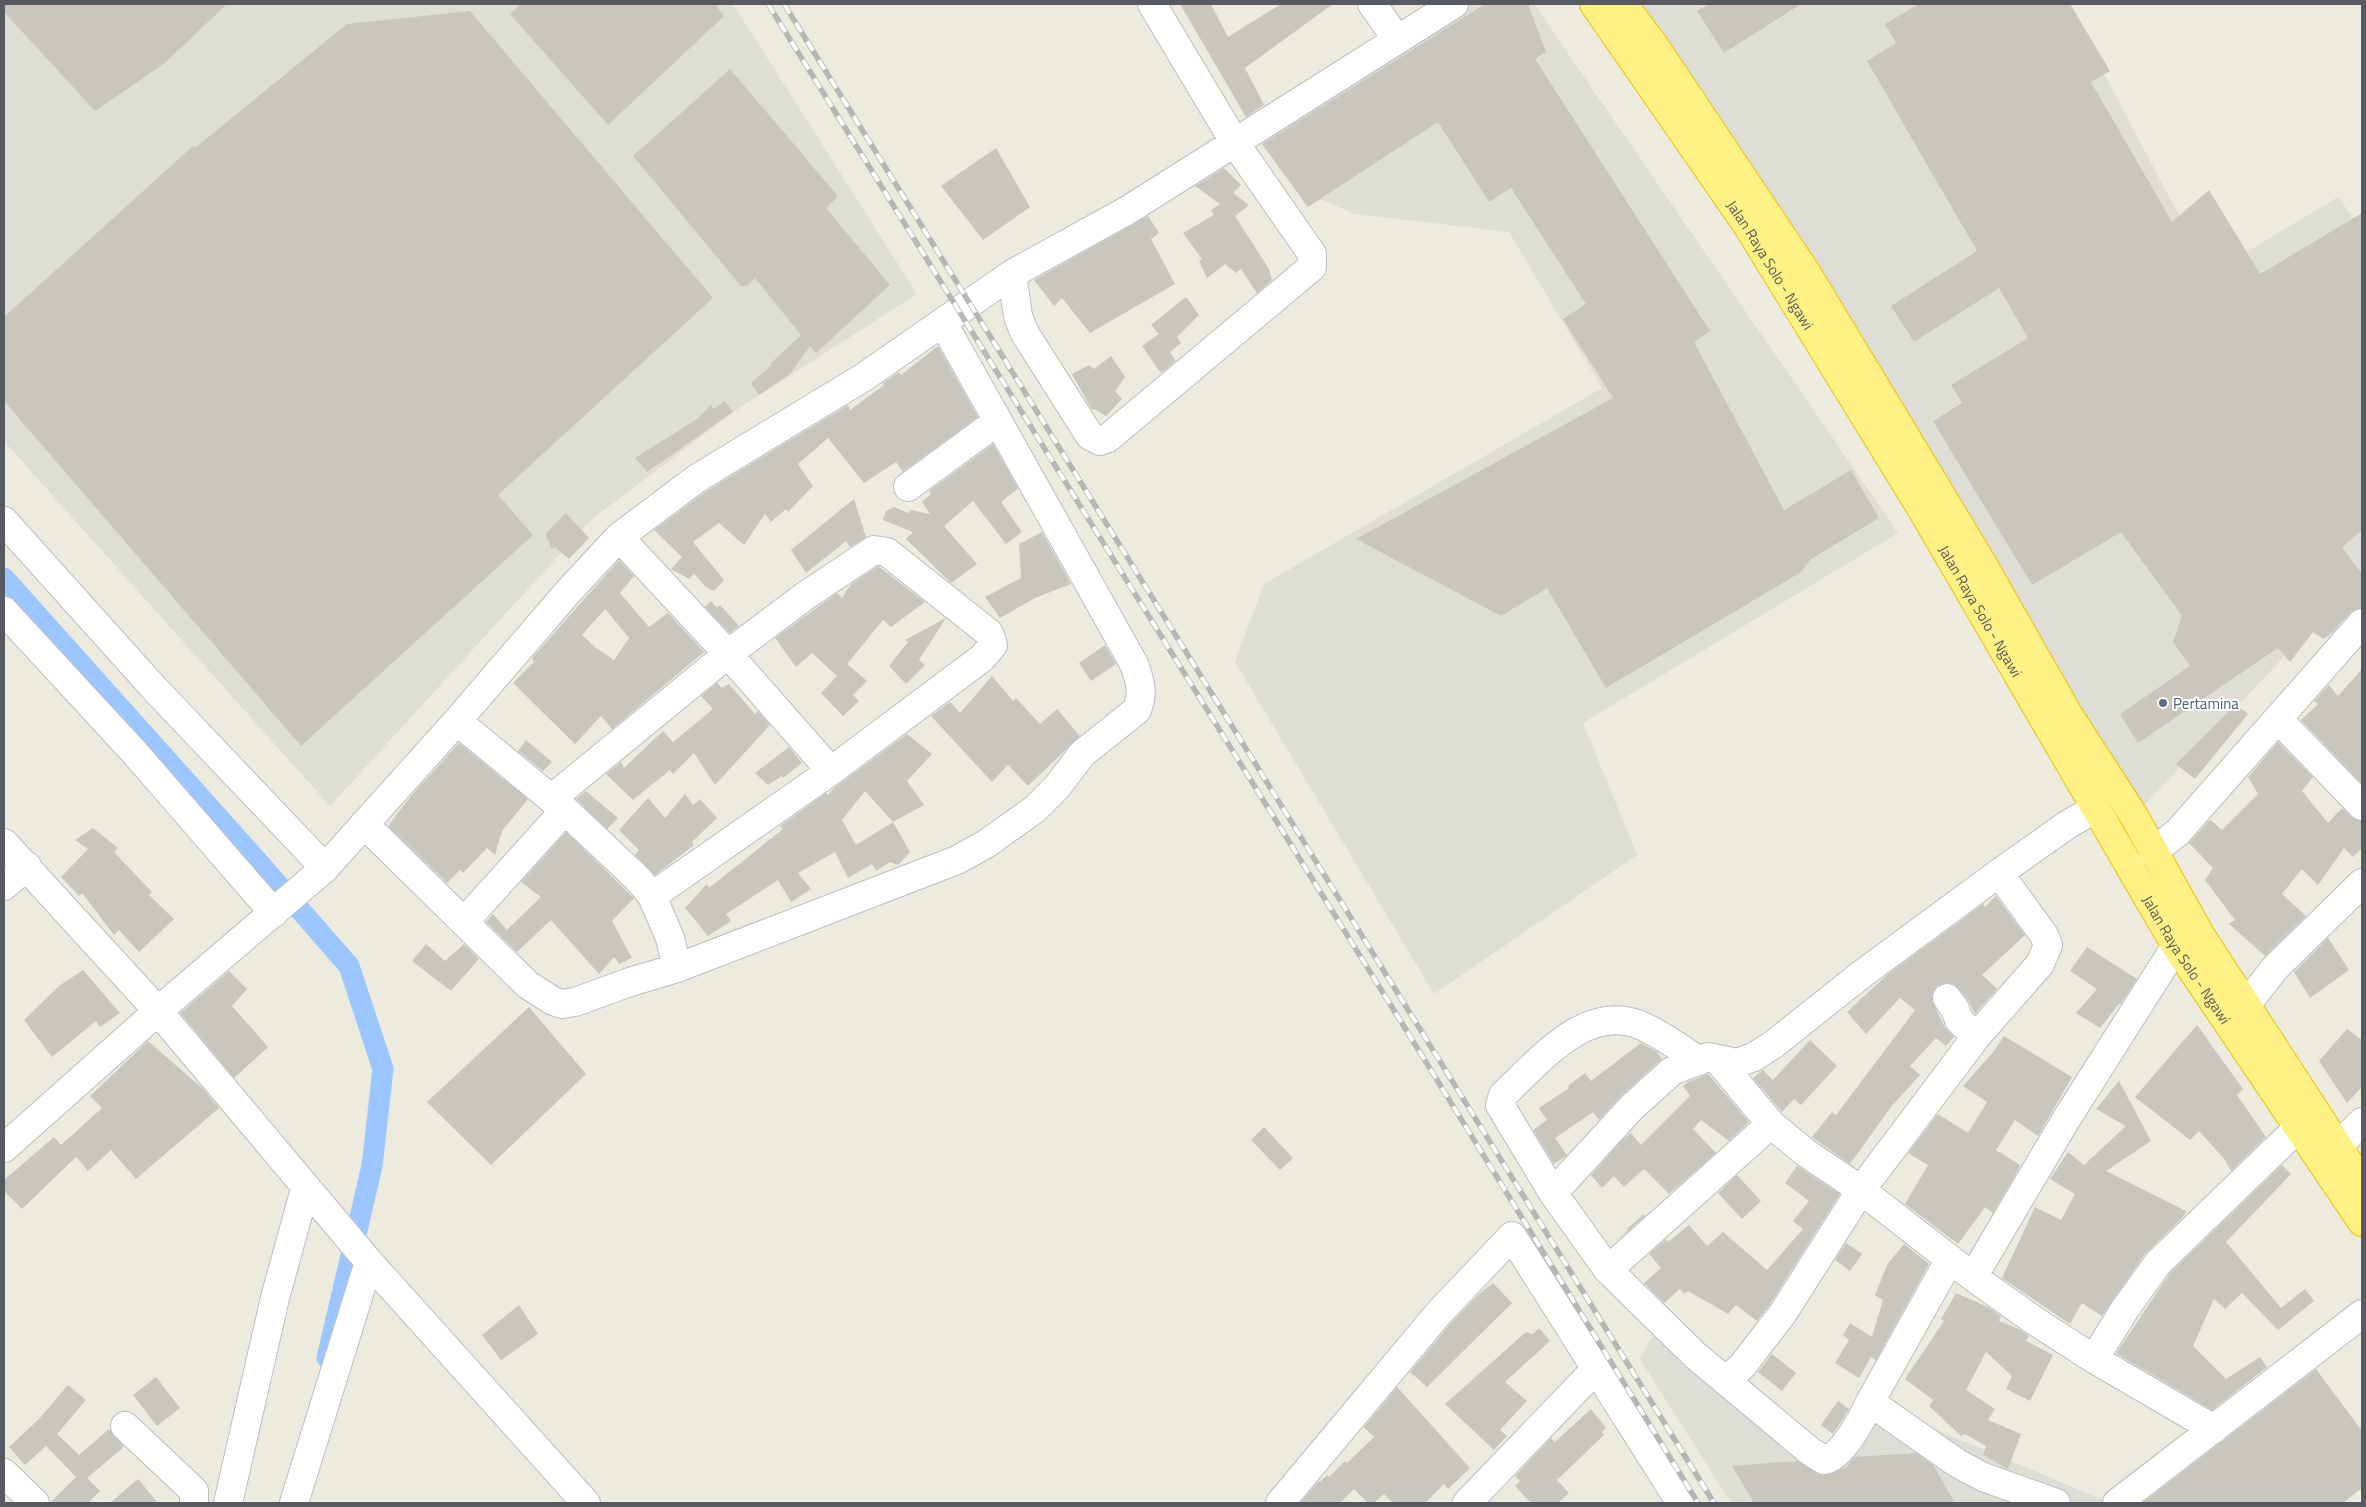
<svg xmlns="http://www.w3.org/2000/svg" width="2366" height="1507" font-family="'Titillium Web',sans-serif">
	<rect width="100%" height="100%" fill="#ecebde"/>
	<!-- industrial -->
	<path fill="#dfded6" d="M4,4h729l184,290 -184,118 -142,108 -261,286 -326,-365z
		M1430,4h104l364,529 -315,190 54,132 -203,139 -199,-332 29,-78 338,-196 -93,-156 -154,-18 -46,-19 -55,-64z
		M1615,4h452l143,270 128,-77 24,33v344l-228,242z
		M1660,1323l169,136 41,-57 241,101h-380l-91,-144z"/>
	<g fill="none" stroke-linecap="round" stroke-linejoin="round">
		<!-- canal -->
		<path stroke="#9cc6ff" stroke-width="21" d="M4,578l256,286 89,102 34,103 -11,97 -45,192"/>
	</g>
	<!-- building -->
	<path fill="#c9c7bd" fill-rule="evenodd" d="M4,4h223l-62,59 -70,48 -91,-99z
		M521,4h194l9,12 -116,109 -98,-111z
		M1180,4h31l17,33 53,-33h52l-88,64 19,37 -18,12z
		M1485,4h43l18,48 -11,7 175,272 -16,11 90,168 67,-40 28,48 -68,41 -10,13 -195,116 -59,-100 -46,28 -145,-77 257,-141 -50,-79 23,-15 -75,-116 -22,14 -51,-80 -130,85 -46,-63z
		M1709,4h92l-77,49 -27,-42z
		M1919,4h151l40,67 -19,11 81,140 37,-32 51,84 102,-61v317l-20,17 20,27v34l-11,4 -20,22 -8,5 -10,-7 -23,30 -12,-14 -140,95 -18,-29 70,-48 -17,-24 9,-26 -61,-84 -89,53 -99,-164 29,-18 -11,-18 77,-47 -29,-50 -85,54 -23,-36 86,-55 -110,-190 29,-18 -11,-19z
		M470,11l243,287 -215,197 35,40 -232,211 -297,-345v-84l189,-171 2,2 152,-124z
		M730,69l108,127 -12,12 64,77 -74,68 -6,-7 -20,28 -31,21 -8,-12 21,-18 -2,-1 31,-29 -46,-57 -8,8h-6l-108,-130z
		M996,148l34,59 -47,33 -42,-54z
		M1224,168l17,17 -8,8 16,12 -14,11 34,53 3,11 -15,13 -16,-24 -5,4 -11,-9 -18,14 -8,-17 3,-2 -19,-26 31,-18 -3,-5 9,-6 -25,-18z
		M1148,216l11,17 -8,6 24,45 -85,49 -28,-35 -8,8 -20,-26z
		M1186,297l13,18 -22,22 4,6 -11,9 6,9 -15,12 -19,-27 17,-12 -8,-9z
		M938,346l40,71 -75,55 -7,-10 -32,21 -36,-45 -30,26 15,22 -25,26 -2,-3 -15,13 -6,-8 -21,31 -25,-22 -26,19 31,38 -10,11 -8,-4 -12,-13 -5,5 -18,-10 11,-12 -28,-27 51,-38 143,-87 2,5 34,-25 -1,-2 16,-11 2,3z
		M1111,356l14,21 -10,14 7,8 -16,17 -12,-7 -2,1 -20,-36 17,-9 5,4z
		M725,401l8,11 -86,60 -12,-14 62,-39 14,-14 2,4z
		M993,444l25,44 -17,14 21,30 -16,12 -33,-43 -29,25 33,38 -26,19 -45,-44 7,-7 -30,-12 3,-9 8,-4 14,6 3,-3 19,4 -8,-12 9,-8 -2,-3z
		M854,499l12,38 -16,10 -4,-6 -40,32 -15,-23z
		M566,513l23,25 -20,21 -14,-12 -3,2 -7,-15z
		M1042,532l29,52 -36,14 -35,20 -15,-21 36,-19 -2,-34z
		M619,560l15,16 -14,17 29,34 19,-14 36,39 -92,77 -11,-13 -26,28 -62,-61 21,-21 -2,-4zM605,609l24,29 -15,22 -18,-12 -14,-13z
		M878,566l47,36 -34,25 -8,-7 -36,44 20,17 -14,14 6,6 -16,15 -22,-23 16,-17 -25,-23 -16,14 -21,-29 62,-45 5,5 9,-14z
		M711,601l6,7 3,-3 19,21 -9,7 -25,-26z
		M946,618l-27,42 6,5 -19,19 -17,-18 19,-24 -3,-2z
		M1105,645l11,19 -25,17 -12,-18z
		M2362,669v115l-61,-64 17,-16 -4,-3 15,-16 9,11z
		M992,676l21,25 3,-3 24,26 17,-15 23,27 -52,50 -20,-21 -16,17 -61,-66 19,-14 10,11z
		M717,683l5,5 7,-4 26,30 3,-3 12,14 -55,60 -21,-32 -21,21 -3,-4 -37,30 -27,-26 15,-12 3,6 39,-37 10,11 40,-33 -12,-13z
		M2236,704l12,10 -53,65 -19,-15z
		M907,734l25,20 -25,27 17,24 -31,17 17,30 -12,13 -8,-3 -14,9 -4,-7 -24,14 -13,-26 -37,21 13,16 -20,13 -13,-22 -52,34 5,7 -23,15 -23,-28 22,-24 2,4 74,-59 -3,-3 46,-33 2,2 6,-7zM865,791l28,31 -37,23 -14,-25z
		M526,740l26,22 -9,9 -25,-20z
		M2278,742l35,35 -11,14 26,32 14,-15 9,9 11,4v27l-9,9 -9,-9 -26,37 -16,-16 -20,25 24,22 -41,40 -36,-32 6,-4 -30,-40 8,-12 -24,-25 21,-23 12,10 36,-36 -10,-17z
		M459,743l69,56 -26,32 -7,24 -8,-7 -24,25 -3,-3 -13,13 -59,-57 23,-30z
		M789,747l13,16 -19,15 -1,-2 -14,9 -13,-12z
		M586,791l32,27 -11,11 -31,-30z
		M685,794l8,11 7,-6 17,19 -25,24 2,3 -39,30 -20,-20 4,-5 -20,-20 29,-32 17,20z
		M93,828l25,20 -4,4 38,40 -3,3 25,24 -35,33 -20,-22 -5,5 -32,-42 -3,3 -18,-19 27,-28 -13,-9z
		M566,832l68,66 -22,23 20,37 -13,6 -5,-7 -15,17 -48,-54 -34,32 -31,-30 7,-8 14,16 34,-33 -20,-15z
		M1996,896l29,39 -43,40 15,14 -22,25 -7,-14 -14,-16 -9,-1 -8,3 -4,6 -1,8 12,26 10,11 -8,9 -10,-8 -26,28 10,9 -29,32 -41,57 -38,-27 20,-25 4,3 79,-105 -15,-12 -34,36 -19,-22 41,-38 95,-70 2,3z
		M2328,938l21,32 -39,28 -16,-26z
		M426,944l19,17 19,-17 15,15 -28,32 -39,-30z
		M2087,947l50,32 -17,26 -1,-1 -19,24 -24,-15 21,-24 -27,-18z
		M83,970l37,43 -20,14 -4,-6 -44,36 -28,-37 35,-34z
		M229,971l18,18 -15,17 36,41 -34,31 -54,-65z
		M529,1007l57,67 -95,91 -64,-63z
		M2197,1025l46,64 -6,6 29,42 -35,34 -6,-11 -26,-29 -9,9 -55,-43z
		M2347,1029l15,11v47l-15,16 -28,-42z
		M2004,1036l68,41 -34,59 -23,-16 -19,30 24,15 -3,7 -24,41 -8,-6 -27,37 -53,-40 23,-39 -20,-12 30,-39 30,19 19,-31 -24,-16 31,-35z
		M1810,1040l27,26 -36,39 -7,-6 -12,13 -29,-34 10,-8 10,10z
		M148,1041l54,47 17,20 -83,71 -25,-29 -23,21 -12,-14 -54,52 -18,-18v-11l50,-43 7,8 41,-37 -12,-12z
		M1641,1043l16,9 5,7 -40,36 -23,25 -6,-8 -38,26 12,17 -13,9 -21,-34 14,-10 -8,-12 30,-20 -1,-2 17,-13 6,8z
		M1708,1074l41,48 -20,19 -28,-21 -8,9 23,24 -47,41 -25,-25 -20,18 -10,-11 -12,12 -11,-13 32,-36 8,-6 10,12 49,-49 -7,-10 5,-4z
		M2119,1081l32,60 -45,30 80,40 -3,6 -38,37 -43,62 -20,-13 -12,21 -68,-46 33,-71 26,13 14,-26 -25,-15 18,-27 16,13 42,-39 -30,-17z
		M1264,1127l29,31 -13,12 -29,-30z
		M2282,1165l9,9 -65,68 55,66 24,-19 9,12 -36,29 -36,-37 -17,16 -11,-10 -21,47 33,33 34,-22 7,10 -55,43 -95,-56v-2l53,-79z
		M1797,1166l43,28 -70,110 -13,17 -21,-16 -8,9 -40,-23 -4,3 -4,-5 -16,14 -20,-20 17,-15 -12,-14 17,-15 2,3 21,-17 18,21 16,-14 44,38 36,-41 -10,-8 16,-20 -24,-18z
		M1737,1175l24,26 -19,18 -24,-26z
		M1644,1214l1,2 -29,26 12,-12 -1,-1z
		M1846,1243l16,11 -12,17 -15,-11z
		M1904,1244l25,20 -53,96 -5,-3 -12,21 -24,-15 14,-23 -6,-5 7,-12 22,14 11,-37 -8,-5 12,-30z
		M1493,1283l19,20 -85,84 -17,-15 40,-48 29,-30z
		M1956,1293l32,14 13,9 -2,5 20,8 10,7 -3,5 27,14 -23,46 -24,-12 6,-13 -26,-24 -20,38 29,19 -7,11 33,14 -13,35 -25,-14 3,-9 -21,-12 -4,2 -32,-30 4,-6 -28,-21 39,-58 -3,-2z
		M519,1305l19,29 -37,26 -19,-25z
		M1539,1328l11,13 -45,41 22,19 -27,29 7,6 -13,14 -49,-46 81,-72 7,2z
		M1772,1354l24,19 -14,18 -24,-19z
		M2316,1369l46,62v57l-19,15h-201z
		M156,1377l24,31 -23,18 -24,-31z
		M68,1385l18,15 -29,34 22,21 30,-26 15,18 -37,31 13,13 -12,12h-38l26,-26 -30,-31 -21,19 -16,-18 30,-28z
		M1397,1387l73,81 -22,21 -4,-5 -19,19h-32l-9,-9 -10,9h-6l-14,-14 -14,14h-40l19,-22 1,1 7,-7 2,2 16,-16 2,2 27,-26 -10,-10z
		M1838,1401l11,8 -16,25 -12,-9z
		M1591,1409l15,19 -4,4 2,3 -47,45 12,13 -11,10h-27l-16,-17 5,-5 -5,-5 36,-38 4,4z
		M1916,1453l17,12 22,38h-201l-22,-37 66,-5 25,15 20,-8 2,1 9,-12z
		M138,1479l20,24h-48z"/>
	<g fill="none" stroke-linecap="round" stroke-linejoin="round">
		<defs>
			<path id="minor" d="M1372,4l25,35
				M1012,274l6,42 6,16 66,104 10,5 8,-3 204,-171v-13l-77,-111 -83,-139
				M908,487l90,-66
				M4,521l150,167 171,180
				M619,537l109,117 103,117
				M4,611l131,142 139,160
				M2279,720l83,86
				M457,721l108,89 74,70 13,16 18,42 7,30
				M551,799l177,-145 77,-58 69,-46 13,2 102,81 4,12 -11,13 -151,113 -179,125
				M364,824l164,161 25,16 9,3 13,-2 55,-20 47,-14 280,-108 29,-16 49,-35 22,-22 25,-33 55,-44c7,-18 3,-29 -3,-46l-191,-341
				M4,843l154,168 211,251 217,241
				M2153,852l25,-20 184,-209
				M4,886l23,-20
				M464,922l101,-112
				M1947,998l8,11 4,11 17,17
				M2246,1005l29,-37 87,-85
				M1717,1059l54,65 35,29 55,37 112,87 62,44 59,38 120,70
				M1699,1061c-19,-13 -38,-27 -59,-36 -55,-22 -101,37 -137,70l-3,10 53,88 55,77 88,86 115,96 13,8c18,-2 39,-43 46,-58l87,61 26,14 73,26
				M2338,1146l24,-24
				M4,1148l154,-137 167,-143 132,-147 110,-128 52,-56 77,-58 168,-102 148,-103 116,-64 326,-206
				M1553,1193l79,-86 40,-36 36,-14 29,6 17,-6 20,-13 88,-70 137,-101 68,-48 29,-17
				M1608,1270l163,-146
				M1973,1277l94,-159 109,-172
				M2094,1359l31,-50 33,-46 140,-135
				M1726,1381l17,-16 40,-52 78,-123 115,-153 64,-73 8,-19 -4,-10 -45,-62
				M1870,1402l80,-143
				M125,1426l69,65v12
				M4,1473l31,30
				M228,1503l47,-205 30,-109
				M294,1503l75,-241
				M1280,1503l158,-189 74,-78 169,267
				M1467,1503l130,-135
				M2117,1503l245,-189"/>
			<g id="highway">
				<path id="s1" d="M1594,4l153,221 174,283 255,438 186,276"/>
				<path d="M1623,4l31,41 152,227 176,291 86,151 66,102 67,120 161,247"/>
			</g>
		</defs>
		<!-- minor casing -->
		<use href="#minor" stroke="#bcbdc4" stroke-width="30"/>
		<!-- highway casing -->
		<use href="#highway" stroke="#ebc200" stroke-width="30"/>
		<!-- minor -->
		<use href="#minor" stroke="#fff" stroke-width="28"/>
		<!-- highway -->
		<use href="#highway" stroke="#fff183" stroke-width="28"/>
		<defs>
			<path id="rail" d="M768,4l632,1016 298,483
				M784,4l930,1499"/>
		</defs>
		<!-- rail casing -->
		<use href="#rail" stroke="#b5b6b6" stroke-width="5.5"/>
		<!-- rail -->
		<use href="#rail" stroke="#fff" stroke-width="4" stroke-dasharray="11" stroke-linecap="butt"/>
	</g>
	<!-- markers -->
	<circle fill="#5c6f8a" stroke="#fff" stroke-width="2" cx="2163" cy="703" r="5"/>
	<g text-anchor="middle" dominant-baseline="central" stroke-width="4" stroke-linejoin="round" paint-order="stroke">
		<!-- street labels -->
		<g font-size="15" fill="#585a61" stroke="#fff">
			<text stroke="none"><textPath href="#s1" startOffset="315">Jalan Raya Solo - Ngawi</textPath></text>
			<text stroke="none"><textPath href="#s1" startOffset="720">Jalan Raya Solo - Ngawi</textPath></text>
			<text stroke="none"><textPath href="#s1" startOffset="1125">Jalan Raya Solo - Ngawi</textPath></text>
		</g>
		<!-- service labels -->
		<g font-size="15" fill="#4e5e75" stroke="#fff" text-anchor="start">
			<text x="2173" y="703">Pertamina</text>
		</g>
	</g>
	<!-- border -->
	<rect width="2366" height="1507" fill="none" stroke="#585a61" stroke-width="10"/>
</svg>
